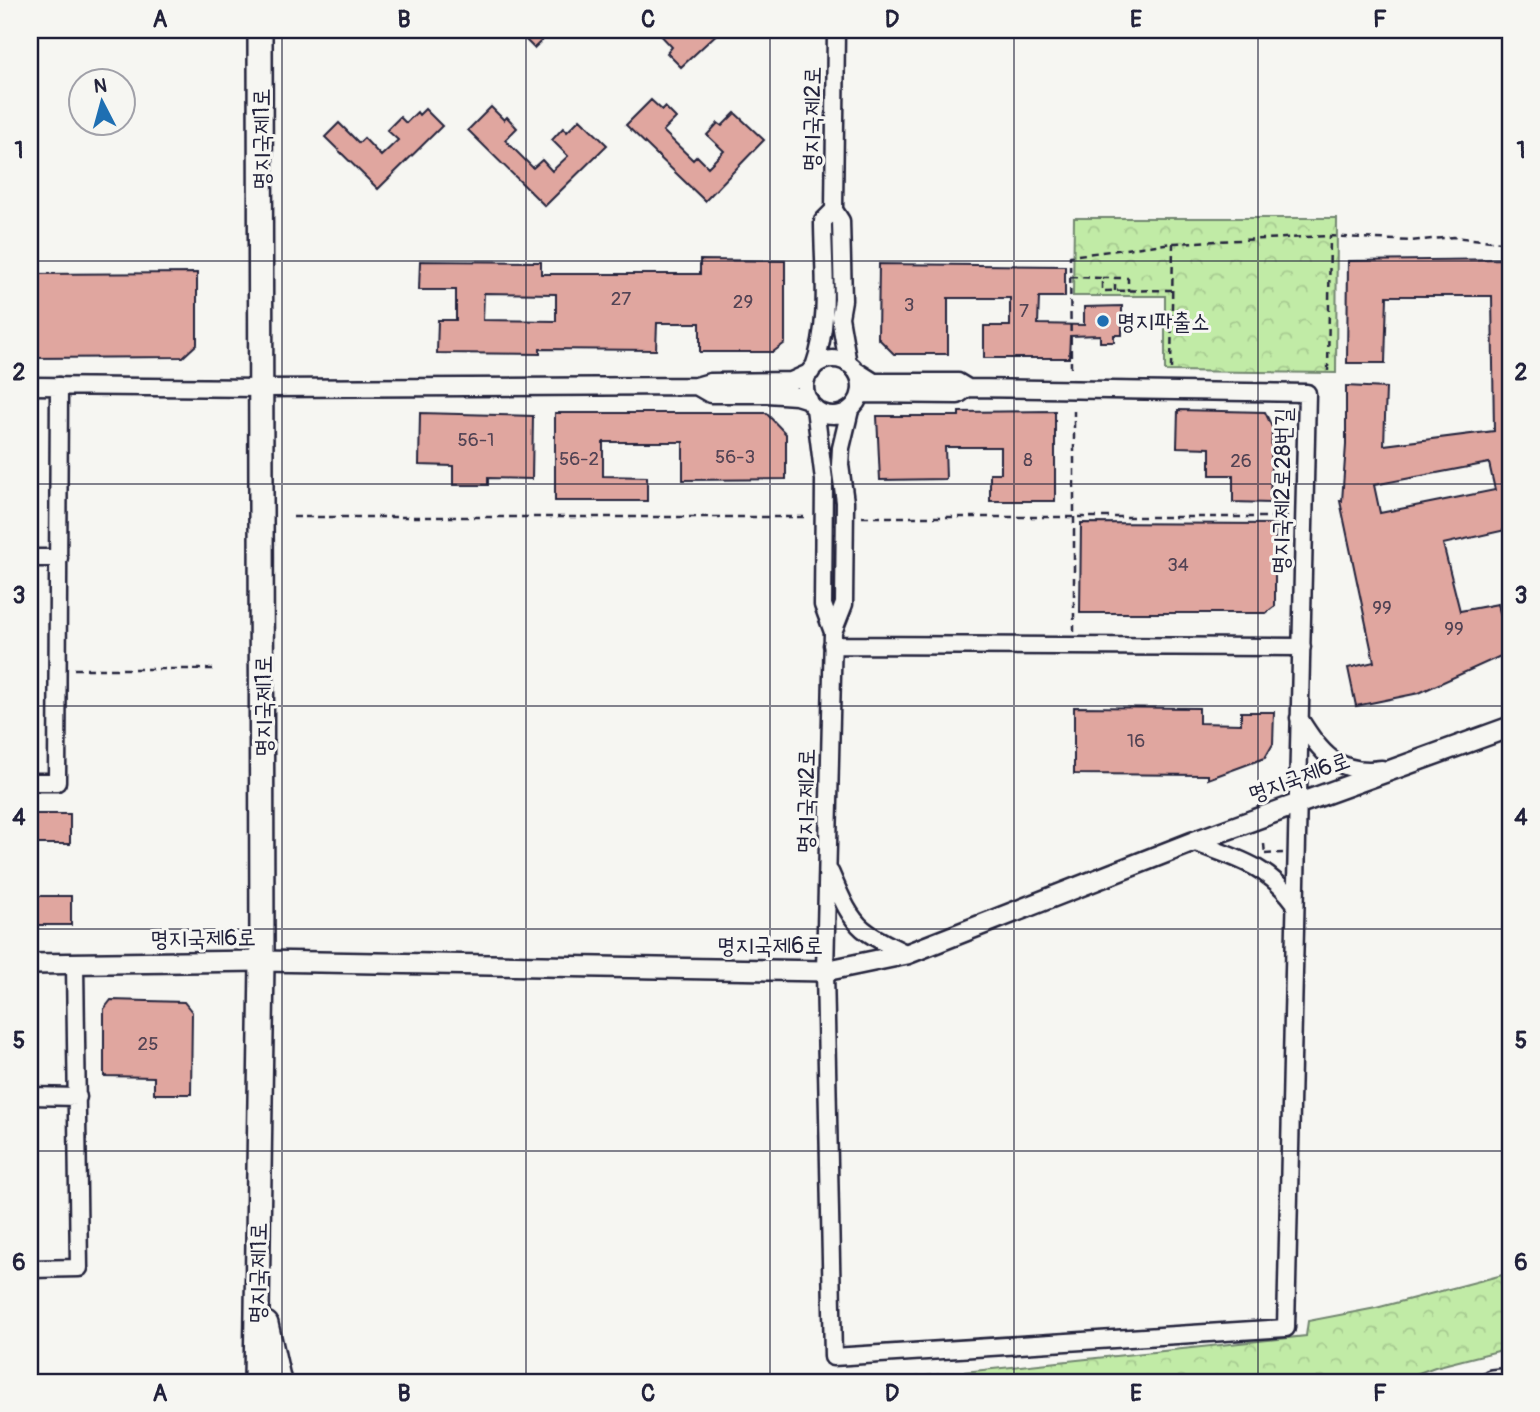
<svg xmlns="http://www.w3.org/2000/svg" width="1540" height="1412" font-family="Pangolin,'Poor Story',sans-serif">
	<defs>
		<pattern id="forest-crowns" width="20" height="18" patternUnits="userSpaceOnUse" patternTransform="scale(1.75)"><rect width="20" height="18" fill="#c1eba6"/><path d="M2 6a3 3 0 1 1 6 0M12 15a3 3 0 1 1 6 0" fill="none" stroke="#a6c990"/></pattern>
	</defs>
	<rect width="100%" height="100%" fill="#f6f6f2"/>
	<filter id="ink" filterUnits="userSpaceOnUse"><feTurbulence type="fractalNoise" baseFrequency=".0143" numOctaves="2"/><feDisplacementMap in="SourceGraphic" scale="14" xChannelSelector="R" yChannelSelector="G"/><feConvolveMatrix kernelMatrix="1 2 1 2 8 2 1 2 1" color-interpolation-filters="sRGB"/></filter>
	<g filter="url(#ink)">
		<!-- forest -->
		<path fill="url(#forest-crowns)" stroke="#728670" stroke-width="2" d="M1074,218h263l-1,155 -171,-2v-75h-92z
			M1510,1273v75l-75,19 -41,15h-526l438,-46 2,-15 68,-13z"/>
		<!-- building -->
		<path fill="#e0a69f" stroke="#22223b" stroke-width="2" fill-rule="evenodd" d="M516,30h37l-19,18z
			M656,30h65l-40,37 -14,-14 5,-6z
			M651,100l11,10 3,-3 11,11 -13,13 30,29 4,-4 11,11 16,-16 -17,-16 11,-12 4,3 13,-13 29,27 -59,61 -79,-76z
			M491,107l13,13 3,-3 10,11 -12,12 28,28 9,-8 10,11 16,-15 -16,-16 11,-12 4,4 13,-13 27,26 -62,61 -77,-76z
			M425,109l17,17 -64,63 -53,-52 14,-14 20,20 5,-5 17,18 17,-16 -11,-10 13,-13 6,6 11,-11 2,3z
			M1510,259v270l-67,15 17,67 38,-7 10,43 -5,8 -84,38 -63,13 -8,-38 26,-6 -34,-161h2l4,-56v-59l40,2 -2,57 110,-14 -2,-135h-105l-2,67h-38l1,-102zM1489,463l6,27 -115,23 -6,-28z
			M700,260l85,1v82l-12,9h-73v-29h-43l-1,27 -116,-1v5l-103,-1 1,-33h18v-30h-37l1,-29 121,1v12h159zM484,293l72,1v27l-73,-1z
			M879,264l186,2v31h-26l-1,27 46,1v-18l38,-1v29h-8v7h-14v-7l-30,1 -1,22h-85v-32h26v-28h-62v56h-54l-16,-16z
			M197,273v71l-14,13 -153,1v-84z
			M1178,410l87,2 7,15 -2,76 -37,-1v-27h-23v-27l-33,-1z
			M1055,411v90h-65v-28h11v-26h-56l1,32 -66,1 -3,-64h82v-4z
			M420,413l113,3 -1,63 -44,-1v7h-35v-19l-34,-1z
			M555,413h211l20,21v45l-103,1v-38h-80v34l44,1v24h-92z
			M1081,523l194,1v82l-9,7h-186z
			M1074,707l125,1v15l42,1v-12h33l-1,32 -8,14 -57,21v-4l-134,-1z
			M30,814h40v30h-40z
			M30,896h41v29h-41z
			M111,1000l73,2 8,10 -1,82h-37v-17l-50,-1v-67z"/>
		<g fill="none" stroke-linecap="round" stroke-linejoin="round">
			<defs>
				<path id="minor" d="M834,210l2,-180
					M805 387a28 28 0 1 1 56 0a28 28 0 1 1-56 0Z
					M814,367c17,-47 9,-97 9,-146l11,-11 7,11 2,79 -3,17 8,47
					M855,370l19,12h84l10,6 -10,7 -98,-1
					M30,386l233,2 433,-2
					M809,400l-13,-4 -29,-2h-57l-14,-8 14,-4 81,-1 20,-9
					M815,408l9,72 -1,125 10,27 11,-28 1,-102 -5,-37 1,-17 9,-38
					M30,558h29
					M833,632l-8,339 8,386 453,-29 21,-935 -339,-5
					M832,645l470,2
					M1299,718c22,35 38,57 83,51
					M30,782h27l2,-396
					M1193,842c43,16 74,23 102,61
					M830,872c9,20 17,43 33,57 13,11 29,17 44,25
					M30,1096l48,1
					M30,1269l49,-1 -4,-304"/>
				<path id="tertiary" d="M30,964l232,-3 563,10 82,-17 286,-112 317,-115"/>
				<path id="secondary" d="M266,1324l13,58
					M256,1382l6,-421 -2,-931
					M1492,1382l18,-2"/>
			</defs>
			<!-- minor casing -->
			<use href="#minor" stroke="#22223b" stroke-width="21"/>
			<!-- tertiary casing -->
			<use href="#tertiary" stroke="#22223b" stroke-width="24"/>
			<!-- secondary casing -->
			<use href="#secondary" stroke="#22223b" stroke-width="28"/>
			<!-- path -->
			<path stroke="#22223b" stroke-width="2.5" stroke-dasharray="7 5" stroke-linecap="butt" d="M1070,277l32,1v13l70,-1
				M1102,278h26v13
				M1115,291v-13
				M1071,368l-1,-112 103,-13 157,-7 80,5 44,-4 56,6
				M1171,369l2,-126
				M1328,371l2,-135
				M293,517h516
				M862,517h426
				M1074,632v-221
				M30,669h12
				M74,669h144
				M1264,844l1,11
				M1265,854l18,-1"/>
			<!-- minor -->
			<use href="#minor" stroke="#f6f6f2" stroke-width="16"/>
			<!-- tertiary -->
			<use href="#tertiary" stroke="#f6f6f2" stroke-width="19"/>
			<!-- secondary -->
			<use href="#secondary" stroke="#f6f6f2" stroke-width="23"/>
		</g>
	</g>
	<!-- grid -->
	<path fill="none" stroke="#22223b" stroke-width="2" stroke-opacity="0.55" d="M282,30v1352M526,30v1352M770,30v1352M1014,30v1352M1258,30v1352M30,261h1480M30,484h1480M30,706h1480M30,929h1480M30,1151h1480"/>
	<!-- markers -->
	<circle fill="#1f6fb2" stroke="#f6f6f2" stroke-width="2.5" cx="1103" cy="321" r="7"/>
	<g text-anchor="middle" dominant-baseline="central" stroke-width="6" stroke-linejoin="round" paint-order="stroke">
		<!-- number labels -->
		<g font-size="19" fill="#524354">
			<text x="621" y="299">27</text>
			<text x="743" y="302">29</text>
			<text x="909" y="305">3</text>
			<text x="1024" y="311">7</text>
			<text x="476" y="440">56-1</text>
			<text x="735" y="457">56-3</text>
			<text x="579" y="459">56-2</text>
			<text x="1028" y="460">8</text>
			<text x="1241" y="461">26</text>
			<text x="1178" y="565">34</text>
			<text x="1382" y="608">99</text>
			<text x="1454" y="629">99</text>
			<text x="1136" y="741">16</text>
			<text x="148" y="1044">25</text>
		</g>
		<!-- street labels -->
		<g font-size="23" fill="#22223b" stroke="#f6f6f2">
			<text transform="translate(812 119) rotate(-89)">명지국제2로</text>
			<text transform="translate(261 139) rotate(-90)">명지국제1로</text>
			<text transform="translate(1282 491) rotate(-89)">명지국제2로28번길</text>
			<text transform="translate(263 706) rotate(-90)">명지국제1로</text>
			<text transform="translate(1299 777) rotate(-20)">명지국제6로</text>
			<text transform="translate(806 801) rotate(-89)">명지국제2로</text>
			<text transform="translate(203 938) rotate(-1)">명지국제6로</text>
			<text x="770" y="945">명지국제6로</text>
			<text transform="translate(258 1273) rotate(-89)">명지국제1로</text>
		</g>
		<!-- poi labels -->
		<g font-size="23" fill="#22223b" stroke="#f6f6f2" text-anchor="start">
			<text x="1117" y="321">명지파출소</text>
		</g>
	</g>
	<!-- margin -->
	<rect width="1540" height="1412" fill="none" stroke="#f6f6f2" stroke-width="77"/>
	<!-- north arrow -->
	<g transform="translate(102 102) rotate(354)"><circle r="33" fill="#f6f6f2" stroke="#a1a1a9" stroke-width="2"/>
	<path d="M0-5L12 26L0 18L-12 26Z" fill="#1f6fb2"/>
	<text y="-10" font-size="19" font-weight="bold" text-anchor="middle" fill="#22223b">N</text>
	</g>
	<rect x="38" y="38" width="1464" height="1336" fill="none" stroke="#22223b" stroke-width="2.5"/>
	<g font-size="23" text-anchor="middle" font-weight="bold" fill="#22223b">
		<text x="160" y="27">A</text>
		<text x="404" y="27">B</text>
		<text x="648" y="27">C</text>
		<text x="892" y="27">D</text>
		<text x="1136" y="27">E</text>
		<text x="1380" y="27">F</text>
		<text x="19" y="158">1</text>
		<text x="1521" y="158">1</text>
		<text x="19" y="380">2</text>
		<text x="1521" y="380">2</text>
		<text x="19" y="603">3</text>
		<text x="1521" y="603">3</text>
		<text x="19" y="825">4</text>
		<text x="1521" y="825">4</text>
		<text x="19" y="1048">5</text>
		<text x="1521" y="1048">5</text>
		<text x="19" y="1270">6</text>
		<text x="1521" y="1270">6</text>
		<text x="160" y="1401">A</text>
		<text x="404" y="1401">B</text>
		<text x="648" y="1401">C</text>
		<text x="892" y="1401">D</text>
		<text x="1136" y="1401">E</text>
		<text x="1380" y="1401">F</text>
	</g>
</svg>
